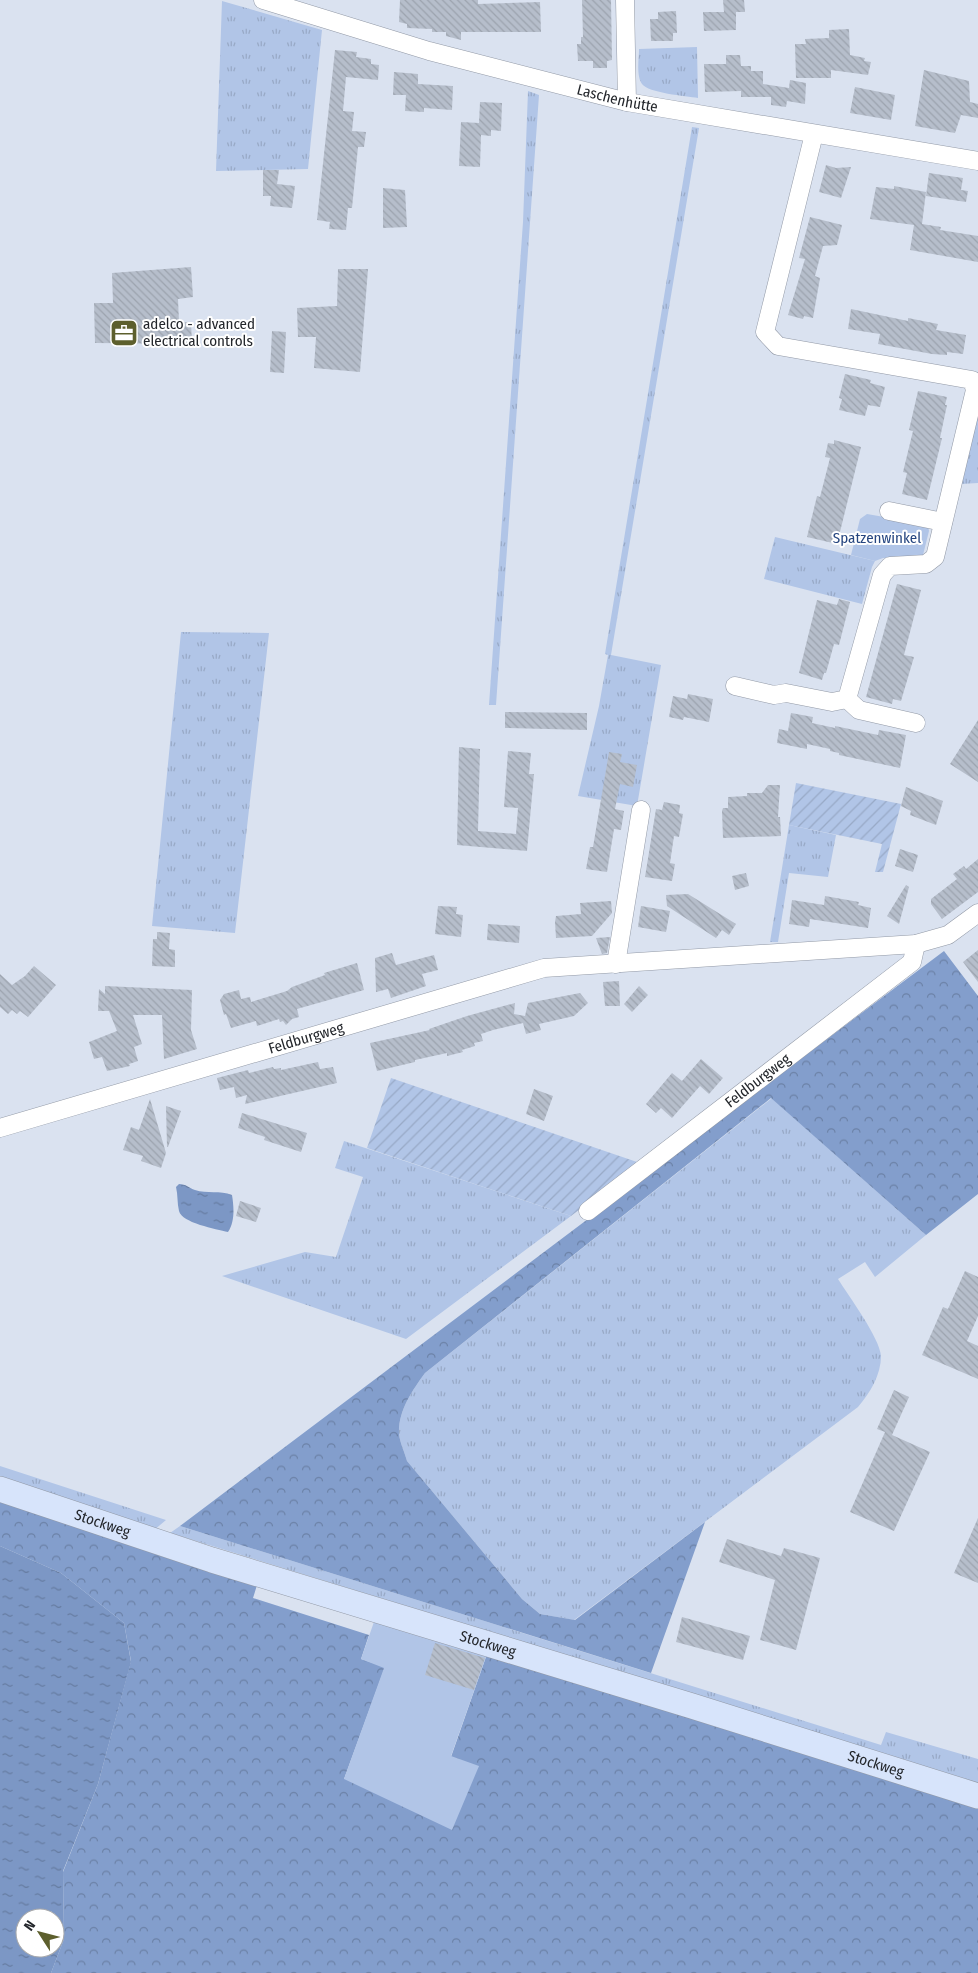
<svg xmlns="http://www.w3.org/2000/svg" width="978" height="1973" font-family="'Fira Sans Condensed',sans-serif">
	<defs>
		<pattern id="grass-tufts" width="24" height="20" patternUnits="userSpaceOnUse" patternTransform="scale(1.25)"><rect width="24" height="20" fill="#b1c5e7"/><path d="M3 7l-1-3M5 7V3M7 7l1-3M15 17l-1-3M17 17v-4M19 17l1-3" fill="none" stroke="#98a9c6"/></pattern>
		<pattern id="forest-crowns" width="20" height="18" patternUnits="userSpaceOnUse" patternTransform="scale(1.25)"><rect width="20" height="18" fill="#839ecc"/><path d="M2 6a3 3 0 1 1 6 0M12 15a3 3 0 1 1 6 0" fill="none" stroke="#6b81a6"/></pattern>
		<pattern id="garden-furrows" width="10" height="10" patternUnits="userSpaceOnUse" patternTransform="scale(1.25)"><rect width="10" height="10" fill="#b1c5e7"/><path d="M-1 1l2-2M0 10L10 0M9 11l2-2" fill="none" stroke="#98a9c6"/></pattern>
		<pattern id="water-ripples" width="26" height="14" patternUnits="userSpaceOnUse" patternTransform="scale(1.25)"><rect width="26" height="14" fill="#7c97c5"/><path d="M2 4q2-2 4 0t4 0M15 11q2-2 4 0t4 0" fill="none" stroke="#657ba0"/></pattern>
		<pattern id="building-back-hatch" width="6" height="6" patternUnits="userSpaceOnUse" patternTransform="scale(1.25)"><rect width="6" height="6" fill="#b6becb"/><path d="M-1 5l2 2M0 0l6 6M5-1l2 2" fill="none" stroke="#9ca3ae"/></pattern>
	</defs>
	<rect width="100%" height="100%" fill="#dae2f0"/>
	<!-- grass -->
	<path fill="url(#grass-tufts)" d="M222,1l100,29 -14,139 -92,2z
		M697,47l1,51c-12,-2 -50,-5 -56,-14 -6,-9 -3,-25 -3,-35z
		M528,91l11,4 -43,610h-7l34,-483z
		M692,127l7,1 -88,527 50,10 -24,141 -59,-10 21,-90 9,-51 -3,-1z
		M978,411v72l-17,1z
		M775,537l100,24 -3,6 -10,37 -98,-25z
		M181,632l88,1 -34,300 -83,-7z
		M789,825l47,10 -8,42 -39,-4 -11,69h-8z
		M772,1098l154,137 -51,42 -10,-15 -27,17c10,16 42,59 43,77 0,19 -11,37 -23,51l-284,213 -34,-6 -18,-15 -115,-138c-2,-8 -7,-18 -8,-27 -1,-23 13,-43 26,-61z
		M344,1141l227,75 -165,123 -184,-63 83,-24 31,5 27,-80 -28,-9z
		M0,1466l166,54 -13,11 -153,-51z
		M180,1526l701,219 5,-13 92,27v28l-100,-35 -708,-219z"/>
	<!-- forest -->
	<path fill="url(#forest-crowns)" d="M944,951l34,45v198l-52,41 -155,-137 -346,275c-13,18 -27,38 -26,61 1,9 6,19 8,27l115,138 18,15 35,6 130,-98 -54,151 -471,-147z
		M0,1499l258,83 -5,16 116,37 -8,24 24,8 -41,112 135,-12 -28,-10 36,-103 491,155v164h-927l13,-34 -1,-67 35,-88 33,-123 -7,-38 -63,-50 -61,-27z"/>
	<!-- park -->
	<path fill="#b1c5e7" d="M867,514l57,10 4,2 1,5 -6,24 -2,2 -38,1 -8,3 -24,-6 9,-36z
		M375,1619l112,35 -36,102 28,10 -27,64 -108,-51 40,-111 -23,-9z"/>
	<!-- garden -->
	<path fill="url(#garden-furrows)" d="M796,783l105,21 -18,68h-8l7,-28 -93,-19z
		M391,1078l249,85 -69,53 -204,-68z"/>
	<!-- water -->
	<path fill="url(#water-ripples)" fill-rule="evenodd" d="M179,1184c7,0 10,4 16,6 12,4 25,0 37,5 2,12 3,27 -4,37 -12,-3 -46,-9 -49,-21 -2,-8 -1,-16 -3,-24z
		M0,1546l61,27 63,50 7,39 -33,122 -35,87 1,68 -13,34h-51zM25,1918h30v30h-30z"/>
	<!-- building -->
	<path fill="url(#building-back-hatch)" d="M400,0h78v4l62,-2 1,30h-80v8l-15,-4v-4h-14v-3l-25,-1v-4l-8,-2z
		M582,0h29l1,60 -5,1v7h-14v-7h-15l-1,-17h4v-7h2z
		M723,0h21l1,12h-9v18l-32,1 -1,-19h21z
		M676,11l1,22h-4v8h-22l-1,-22h8v-7z
		M849,29l1,26 15,3 -1,3 7,1 -3,13 -37,-5v8h-35l-1,-34h11l-1,-5 24,-1v-8z
		M335,50l22,2 -1,5 15,2v5l8,1 -1,15 -32,-3 -3,34 11,1 -2,19 14,1 -2,15h-6l-6,61h-4l-2,22 -17,-1 1,-7 -13,-2z
		M726,55h14l1,11h10v5h12v13l26,4 1,-8 16,3 -1,21 -18,-3 -1,6 -15,-2v-8h-30v-6l-36,1 -1,-28h22z
		M924,70l45,11 1,21 8,2v14l-17,-3 -6,18 -40,-7z
		M394,72l24,2v10l35,2 -1,24 -28,-2v4l-19,-1 1,-16h-13z
		M855,87l40,8 -4,25 -41,-7z
		M480,102l22,1 -1,28 -10,-1v6l-10,-1 -1,32 -21,-1 2,-44 18,1z
		M826,165l10,3 15,-1 -10,31 -22,-6z
		M263,170h16l-2,14 18,2 -3,22 -22,-2 1,-10h-8z
		M929,173l34,5 -2,12 7,1 -2,11 -40,-6z
		M894,186l32,6 -4,32 19,3 -1,3 38,6v26l-68,-12 4,-25 -44,-6 6,-32 18,2z
		M383,188l22,2 2,37 -24,1z
		M810,217l32,8 -5,20 -14,1 -8,30 5,2 -7,40 -9,-2 -1,3 -15,-4 17,-56 -6,-1z
		M191,267l2,30 -15,2 1,23h12l1,22 -97,-1 -1,-40h19l-1,-30z
		M338,269h30l-8,103 -46,-4 2,-31h-18l-1,-29 40,-2z
		M851,309l57,12v-3l30,6 -2,6 30,5 -3,19 -16,-2v3l-15,-1 -54,-10 2,-10 -32,-5z
		M272,331l14,1 -2,41 -14,-1z
		M845,374l26,6 -1,3 15,4 -5,20 -12,-2 -3,11 -26,-6 3,-11 -3,-1z
		M918,391l29,6 -2,8h2l-7,33h2l-15,62 -25,-6 5,-21 -4,-1 10,-41 -4,-1z
		M834,440l27,7 -24,97 -30,-7 10,-41 3,1 10,-39 -5,-1 3,-14 6,1z
		M897,584l24,6 -17,65 10,2 -13,44 -8,-2 -1,5 -26,-7z
		M839,599l11,3 -11,43 -5,-1 -8,29h-2l-2,7 -23,-7 18,-73 20,5z
		M688,694l25,5 -4,23 -25,-5 -1,3 -14,-3 4,-21 14,3z
		M505,712l82,1v17l-82,-2z
		M791,713l22,4 -1,6 23,5v-2l43,9 1,-5 27,5 -6,33 -61,-13v-2l-9,-2v-2l-23,-5v5l-30,-6 2,-14 9,2z
		M978,720v62l-28,-18z
		M459,747l21,2 -2,82 38,3 2,-26 -14,-1 4,-56 23,2 -2,21h5l-7,77 -70,-6z
		M609,752l13,2 -2,8 17,3 -4,22 -13,-3 -5,25 9,2 -3,19 -7,-1 -7,43 -21,-3 4,-22h3z
		M768,785h12l-2,32h2l1,19 -58,2 -1,-27 1,-3h5v-11l19,-1v-3h15z
		M906,787l37,14 -7,24 -26,-10 1,-4 -10,-5z
		M664,802l16,3 -1,8 4,1 -4,23 -5,-1 -4,27 5,1 -3,17 -27,-4 11,-68 6,1z
		M900,849l18,6 -5,17 -18,-6z
		M978,859v33l-36,27 -11,-15v-5l26,-20 -4,-5 11,-8 2,3z
		M746,873l3,13 -14,4 -3,-14z
		M906,885l3,2 -10,37 -12,-8z
		M688,894l48,30 -7,11 -7,-5 -6,8 -49,-32 -1,-11z
		M825,896l34,6 -1,3 13,3 -3,20 -58,-9 -1,8 -20,-3 3,-24 32,5z
		M611,901l1,12 -20,23 -36,2 -1,-16 1,-6 25,-2 -1,-11z
		M438,906l19,1 -1,7 7,1 -2,22 -26,-3z
		M641,906l29,5 -4,21 -28,-5z
		M488,924l32,2 -1,17 -32,-3z
		M157,932l13,1 -1,16 6,1v17l-23,-1 1,-27h4z
		M610,937l-3,16 -5,1 -6,-16z
		M978,950v32l-15,-20z
		M392,953l4,12 38,-10 4,15 -16,4 4,12 -35,12 -3,-9 -12,3 -1,-34z
		M357,963l7,27 -67,19 2,8 -7,2 -6,6 -3,-4 -3,1 -1,-3 -22,7 -1,-5 -25,7 -5,-14 -2,1 -4,-15 4,-6 15,-4 2,9 9,-2 1,5 36,-11 5,-4 33,-12 -1,-2z
		M34,966l22,19 -28,32 -8,-6 -3,3 -5,-4 -4,4 -8,-7v-33l12,11 13,-9z
		M619,981l1,25h-15l-2,-24z
		M105,986l87,4 -1,40 6,19 -33,10 -2,-44h-29l9,29 -8,3 4,14 -9,3 1,2 -23,5 -5,-14 -8,2 -5,-17 28,-11 -8,-20h-11l1,-22 6,5z
		M639,986l9,9 -16,17 -8,-8z
		M580,993l8,10 -14,13 -35,8 2,6 -15,4 -3,-11 -30,7 -12,4 2,7 -9,2 1,3 -13,4 1,2 -16,4v-3l-32,7v2l-38,9 -7,-28 60,-13 -1,-1 38,-13 48,-13 -1,11 11,2 3,-13z
		M701,1059l22,19 -14,16 -9,-8 -28,32 -11,-10 -5,5 -10,-9 26,-31 10,8z
		M318,1062l2,7 13,-2 4,16 -92,21 2,-9 -11,3 -2,-11 -14,3 -3,-12 31,-8 1,3 24,-6 1,2 7,-1v2z
		M534,1089l19,7 -9,25 -18,-7z
		M150,1099l16,54 -5,15 -20,-7 2,-5 -20,-6 8,-23 8,3z
		M166,1106l15,5 -13,36h-1z
		M242,1113l65,20 -6,19 -37,-12 1,-3 -27,-9z
		M240,1201l21,7 -5,14 -20,-6z
		M965,1271l13,6v39l-11,25 11,5v33l-56,-24 21,-48 5,2z
		M894,1390l15,7 -17,38 38,17 -36,79 -44,-19 35,-80 -8,-3z
		M978,1518v65l-24,-10z
		M727,1539l54,17 3,-8 36,10 -24,92 -36,-10 15,-60 -56,-18z
		M682,1617l68,19 -7,24 -67,-18z
		M435,1643l50,15 -11,32 -49,-15z"/>
	<g fill="none" stroke-linecap="round" stroke-linejoin="round">
		<defs>
			<g id="street">
				<path id="s1" d="M263,0l166,51 198,51 351,59"/>
				<path d="M625,0l2,102"/>
				<path d="M889,511l54,11"/>
				<path d="M735,686l39,9 12,-2 46,9 15,-3 35,-124 8,-9 36,-2 9,-7 40,-167 -3,-10 -194,-34 -13,-14 49,-198"/>
				<path d="M847,699l12,11 57,13"/>
				<path d="M616,964l25,-154"/>
				<path id="s2" d="M0,1128l544,-160 372,-24 32,-9 30,-22"/>
				<path id="s3" d="M588,1211l324,-249 4,-18"/>
			</g>
			<g id="secondary">
				<path id="s4" d="M0,1489l212,71 480,146 286,90"/>
			</g>
		</defs>
		<!-- street casing -->
		<use href="#street" stroke="#9299a6" stroke-width="19"/>
		<!-- secondary casing -->
		<use href="#secondary" stroke="#9299a6" stroke-width="26"/>
		<!-- street -->
		<use href="#street" stroke="#fff" stroke-width="18"/>
		<!-- secondary -->
		<use href="#secondary" stroke="#d7e4fb" stroke-width="25"/>
	</g>
	<!-- icons -->
	<defs>
		<symbol id="office-square" viewBox="-11 -11 22 22"><rect x="-9" y="-9" width="18" height="18" rx="4" fill="#5d5f2d" stroke="#fff"/><path d="M-6-3h4V-5.5h4V-3h4V5H-6ZM-1-4.5V-3h2v-1.5ZM-6 0V1H6V0Z" fill="#fff"/></symbol>
	</defs>
	<g fill-rule="evenodd">
		<use href="#office-square" x="108" y="317" width="32" height="32"/>
	</g>
	<g text-anchor="middle" dominant-baseline="central" stroke-width="4" stroke-linejoin="round" paint-order="stroke">
		<!-- street labels -->
		<g font-size="15" fill="#23262b" stroke="#fff">
			<text stroke="none"><textPath href="#s1" startOffset="368">Laschenhütte</textPath></text>
			<text stroke="none"><textPath href="#s2" startOffset="319">Feldburgweg</textPath></text>
			<text stroke="none"><textPath href="#s3" startOffset="214">Feldburgweg</textPath></text>
			<text stroke="none"><textPath href="#s4" startOffset="108">Stockweg</textPath></text>
			<text stroke="none"><textPath href="#s4" startOffset="512">Stockweg</textPath></text>
			<text stroke="none"><textPath href="#s4" startOffset="918">Stockweg</textPath></text>
		</g>
		<!-- poi labels -->
		<g font-size="15" fill="#23262b" stroke="#fff" text-anchor="start">
			<text x="143" y="324">adelco - advanced<tspan x="143" dy="17">electrical controls</tspan></text>
		</g>
		<!-- park labels -->
		<g font-size="15" fill="#25457f" stroke="#fff">
			<text x="877" y="538">Spatzenwinkel</text>
		</g>
	</g>
	<!-- north arrow -->
	<g transform="translate(40 1933) rotate(306)"><circle r="24" fill="#ffffff" stroke="#a7a8aa"/>
	<path d="M0-4L9 19L0 12L-9 19Z" fill="#5d5f2d"/>
	<text y="-8" font-size="14" font-weight="bold" text-anchor="middle" fill="#23262b">N</text>
	</g>
</svg>
